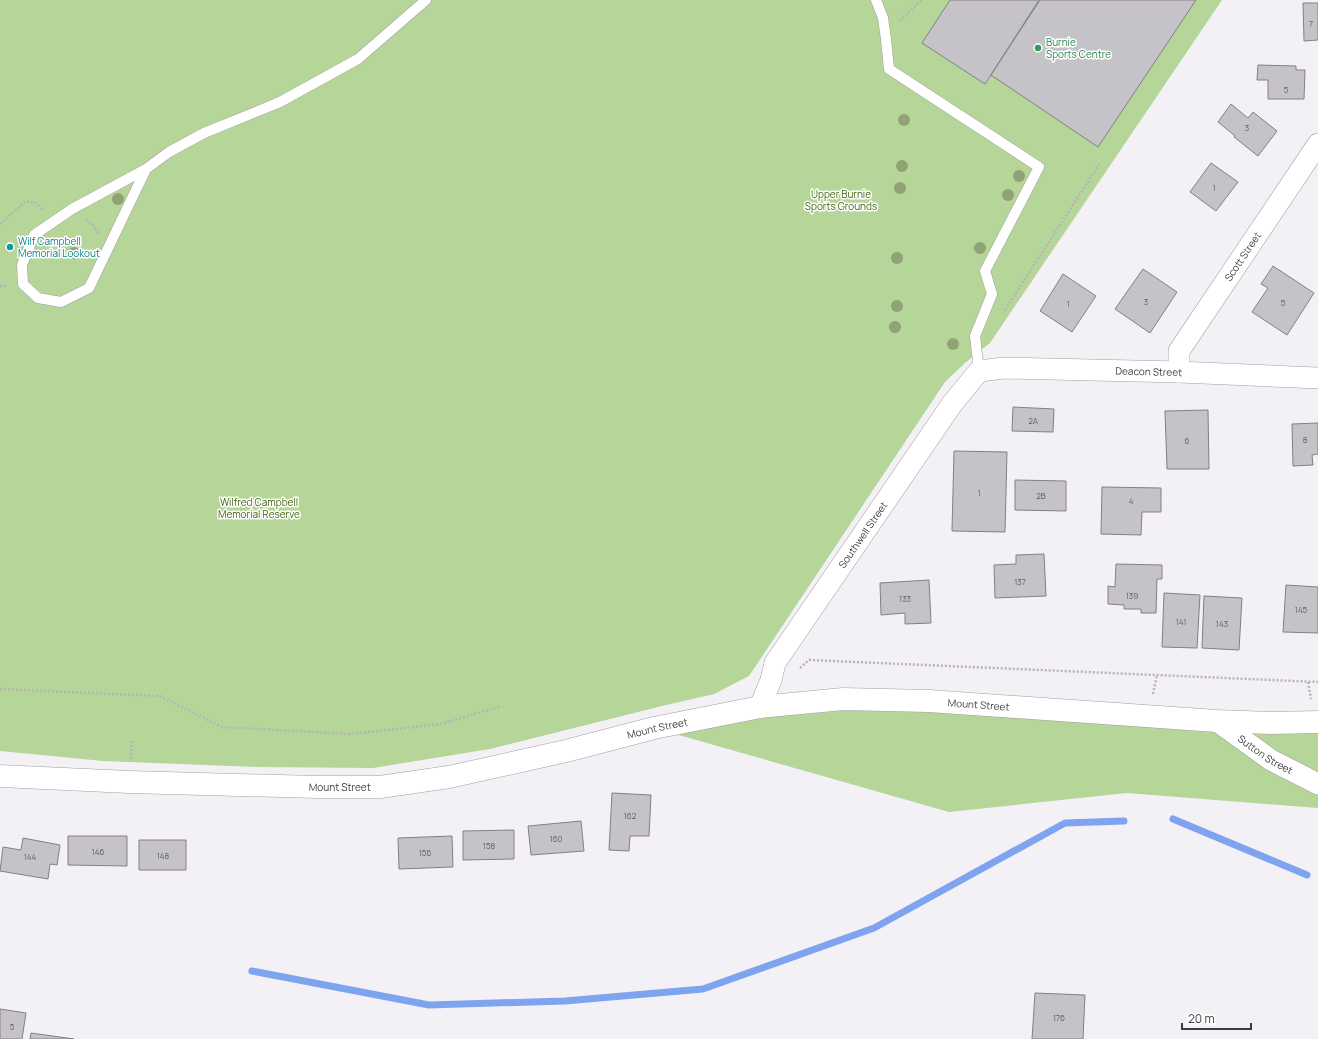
<svg xmlns="http://www.w3.org/2000/svg" width="1318" height="1039" font-family="Manrope,sans-serif">
	<rect width="100%" height="100%" fill="#f4f1f6"/>
	<!-- green -->
	<path fill="#b5d599" d="M0,0h1222l-232,343 -25,20 -20,19 -196,294 -35,18 -52,12 -172,43 -117,19 -117,-1 -153,-6 -103,-10z
		M760,707l558,15v86l-191,-15 -178,19 -295,-84z"/>
	<g fill="none" stroke-linecap="round" stroke-linejoin="round">
		<!-- stream -->
		<path stroke="#7fa4ef" stroke-width="7" d="M1173,819l134,56
			M252,971l177,34 136,-4 138,-12 171,-61 191,-105 59,-2"/>
	</g>
	<!-- building -->
	<path fill="#c6c3c8" stroke="#838085" d="M950,0h89l-54,84 -63,-41z
		M1040,0h156l-98,147 -107,-72z
		M1303,3h15v37l-14,1z
		M1258,65l38,1v4h9l-1,29h-36v-19h-11z
		M1231,104l17,14 5,-6 24,19 -19,25 -24,-19 1,-1 -17,-14z
		M1211,163l27,19 -22,29 -26,-19z
		M1273,266l41,27 -27,42 -35,-23 16,-24 -7,-4z
		M1143,269l34,23 -27,41 -35,-24z
		M1063,274l33,22 -24,36 -32,-21z
		M1013,407l41,2 -1,23 -41,-1z
		M1208,410l1,59h-42l-2,-58z
		M1318,423v31l-6,1 1,10 -20,1 -1,-42z
		M954,451l53,1 -2,80 -53,-1z
		M1015,480l51,1v30l-51,-1z
		M1102,487l59,1v24h-19l-1,23 -40,-1z
		M1044,554l2,42 -51,2 -1,-33 22,-1v-9z
		M1116,564l46,1v14h-5l-1,34h-15v-4h-17v-4l-16,-1v-18l7,1z
		M929,580l2,43 -26,1v-11l-24,2 -1,-32z
		M1286,585l32,2v46l-35,-1z
		M1164,593l36,2 -3,53 -35,-1z
		M1204,596l38,2 -3,52 -37,-2z
		M612,793l39,2 -2,41h-19l-1,15 -20,-1z
		M581,821l3,30 -53,4 -3,-29z
		M514,830v29l-51,1v-29z
		M68,836h59v30l-59,-1z
		M452,836l1,31 -54,2 -1,-31z
		M23,838l37,7 -3,20 -7,-1 -2,15 -48,-8 3,-24 18,3z
		M139,840h47v30h-47z
		M1035,993l50,2 -2,44h-51z
		M0,1009l26,4 -4,26h-22z
		M31,1033l43,6h-44z"/>
	<g fill="none" stroke-linecap="round" stroke-linejoin="round">
		<defs>
			<path id="lane" d="M876,0l7,18 3,21 3,30 150,98 -54,104 7,23 -17,42 4,35
				M146,169l-57,119 -28,14 -23,-4 -15,-14 -1,-19 12,-30 38,-26 74,-40 23,-17 35,-19 76,-31 78,-43 68,-59"/>
			<g id="street">
				<path id="s1" d="M1179,372v-21l139,-207"/>
				<path id="s2" d="M760,707l11,-27 4,-17 177,-259 27,-33 25,-3 175,4 139,6"/>
				<path id="s3" d="M1217,721l54,39 47,24"/>
			</g>
			<g id="highway">
				<path id="s4" d="M0,776l129,6 187,5h64l69,-10 117,-26 88,-23 106,-21 83,-8 86,2 288,20 54,2 47,-1"/>
			</g>
		</defs>
		<!-- lane casing -->
		<use href="#lane" stroke="#a19ea3" stroke-width="11"/>
		<!-- street casing -->
		<use href="#street" stroke="#a19ea3" stroke-width="22"/>
		<!-- highway casing -->
		<use href="#highway" stroke="#a19ea3" stroke-width="23"/>
		<!-- path -->
		<path stroke="#b7b4b8" stroke-width="2.5" stroke-dasharray="2 2" stroke-linecap="butt" d="M900,21l21,-21
			M86,220l7,5 5,8
			M0,224l26,-23 11,2 6,7
			M0,286h7
			M1005,310l95,-147
			M800,668l9,-8 509,22
			M1308,682l3,17
			M0,689l160,7 62,31 128,7 91,-10 60,-18
			M1153,694l4,-19
			M131,759l1,-19"/>
		<!-- lane -->
		<use href="#lane" stroke="#fff" stroke-width="10"/>
		<!-- street -->
		<use href="#street" stroke="#fff" stroke-width="21"/>
		<!-- highway -->
		<use href="#highway" stroke="#fff" stroke-width="22"/>
	</g>
	<!-- trees -->
	<g fill="#91a376">
		<circle cx="904" cy="120" r="6"/>
		<circle cx="902" cy="166" r="6"/>
		<circle cx="1019" cy="176" r="6"/>
		<circle cx="900" cy="188" r="6"/>
		<circle cx="1008" cy="195" r="6"/>
		<circle cx="118" cy="199" r="6"/>
		<circle cx="980" cy="248" r="6"/>
		<circle cx="74" cy="253" r="6"/>
		<circle cx="897" cy="258" r="6"/>
		<circle cx="897" cy="306" r="6"/>
		<circle cx="895" cy="327" r="6"/>
		<circle cx="953" cy="344" r="6"/>
	</g>
	<!-- markers -->
	<circle fill="#2e9e5b" stroke="#fff" stroke-width="1.5" cx="1038" cy="48" r="4"/>
	<circle fill="#0f9aa8" stroke="#fff" stroke-width="1.5" cx="10" cy="247" r="4"/>
	<g text-anchor="middle" dominant-baseline="central" stroke-width="3" stroke-linejoin="round" paint-order="stroke">
		<!-- number labels -->
		<g font-size="8" fill="#5f5e60">
			<text x="1311" y="23">7</text>
			<text x="1286" y="89">5</text>
			<text x="1247" y="127">3</text>
			<text x="1214" y="187">1</text>
			<text x="1146" y="301">3</text>
			<text x="1283" y="302">5</text>
			<text x="1068" y="303">1</text>
			<text x="1033" y="420">2A</text>
			<text x="1305" y="439">8</text>
			<text x="1187" y="440">6</text>
			<text x="979" y="492">1</text>
			<text x="1041" y="495">2B</text>
			<text x="1131" y="500">4</text>
			<text x="1020" y="581">137</text>
			<text x="1132" y="595">139</text>
			<text x="905" y="598">133</text>
			<text x="1301" y="609">145</text>
			<text x="1181" y="621">141</text>
			<text x="1222" y="623">143</text>
			<text x="630" y="815">162</text>
			<text x="556" y="838">160</text>
			<text x="489" y="845">158</text>
			<text x="98" y="851">146</text>
			<text x="425" y="852">156</text>
			<text x="163" y="855">148</text>
			<text x="30" y="856">144</text>
			<text x="1059" y="1017">176</text>
			<text x="12" y="1026">5</text>
		</g>
		<!-- leisure labels -->
		<g font-size="10" fill="#27864d" stroke="#fff" text-anchor="start">
			<text x="1046" y="42">Burnie<tspan x="1046" dy="12">Sports Centre</tspan></text>
		</g>
		<!-- park labels -->
		<g font-size="10" fill="#40640d" stroke="#fff">
			<text x="841" y="194">Upper Burnie<tspan x="841" dy="12">Sports Grounds</tspan></text>
			<text x="259" y="502">Wilfred Campbell<tspan x="259" dy="12">Memorial Reserve</tspan></text>
		</g>
		<!-- culture labels -->
		<g font-size="10" fill="#0d838f" stroke="#fff" text-anchor="start">
			<text x="18" y="241">Wilf Campbell<tspan x="18" dy="12">Memorial Lookout</tspan></text>
		</g>
		<!-- street labels -->
		<g font-size="10" fill="#3d3c3e" stroke="#fff">
			<text stroke="none"><textPath href="#s1" startOffset="135">Scott Street</textPath></text>
			<text stroke="none"><textPath href="#s2" startOffset="573">Deacon Street</textPath></text>
			<text stroke="none"><textPath href="#s2" startOffset="202">Southwell Street</textPath></text>
			<text stroke="none"><textPath href="#s4" startOffset="988">Mount Street</textPath></text>
			<text stroke="none"><textPath href="#s4" startOffset="664">Mount Street</textPath></text>
			<text stroke="none"><textPath href="#s3" startOffset="59">Sutton Street</textPath></text>
			<text stroke="none"><textPath href="#s4" startOffset="340">Mount Street</textPath></text>
		</g>
	</g>
	<!-- scale -->
	<path d="M1182 1023v6h69v-6" fill="none" stroke="#3d3c3e" stroke-width="2"/>
	<text x="1188" y="1023" font-size="12" fill="#3d3c3e" stroke="#ffffff" stroke-width="3" paint-order="stroke">20 m</text>
</svg>
